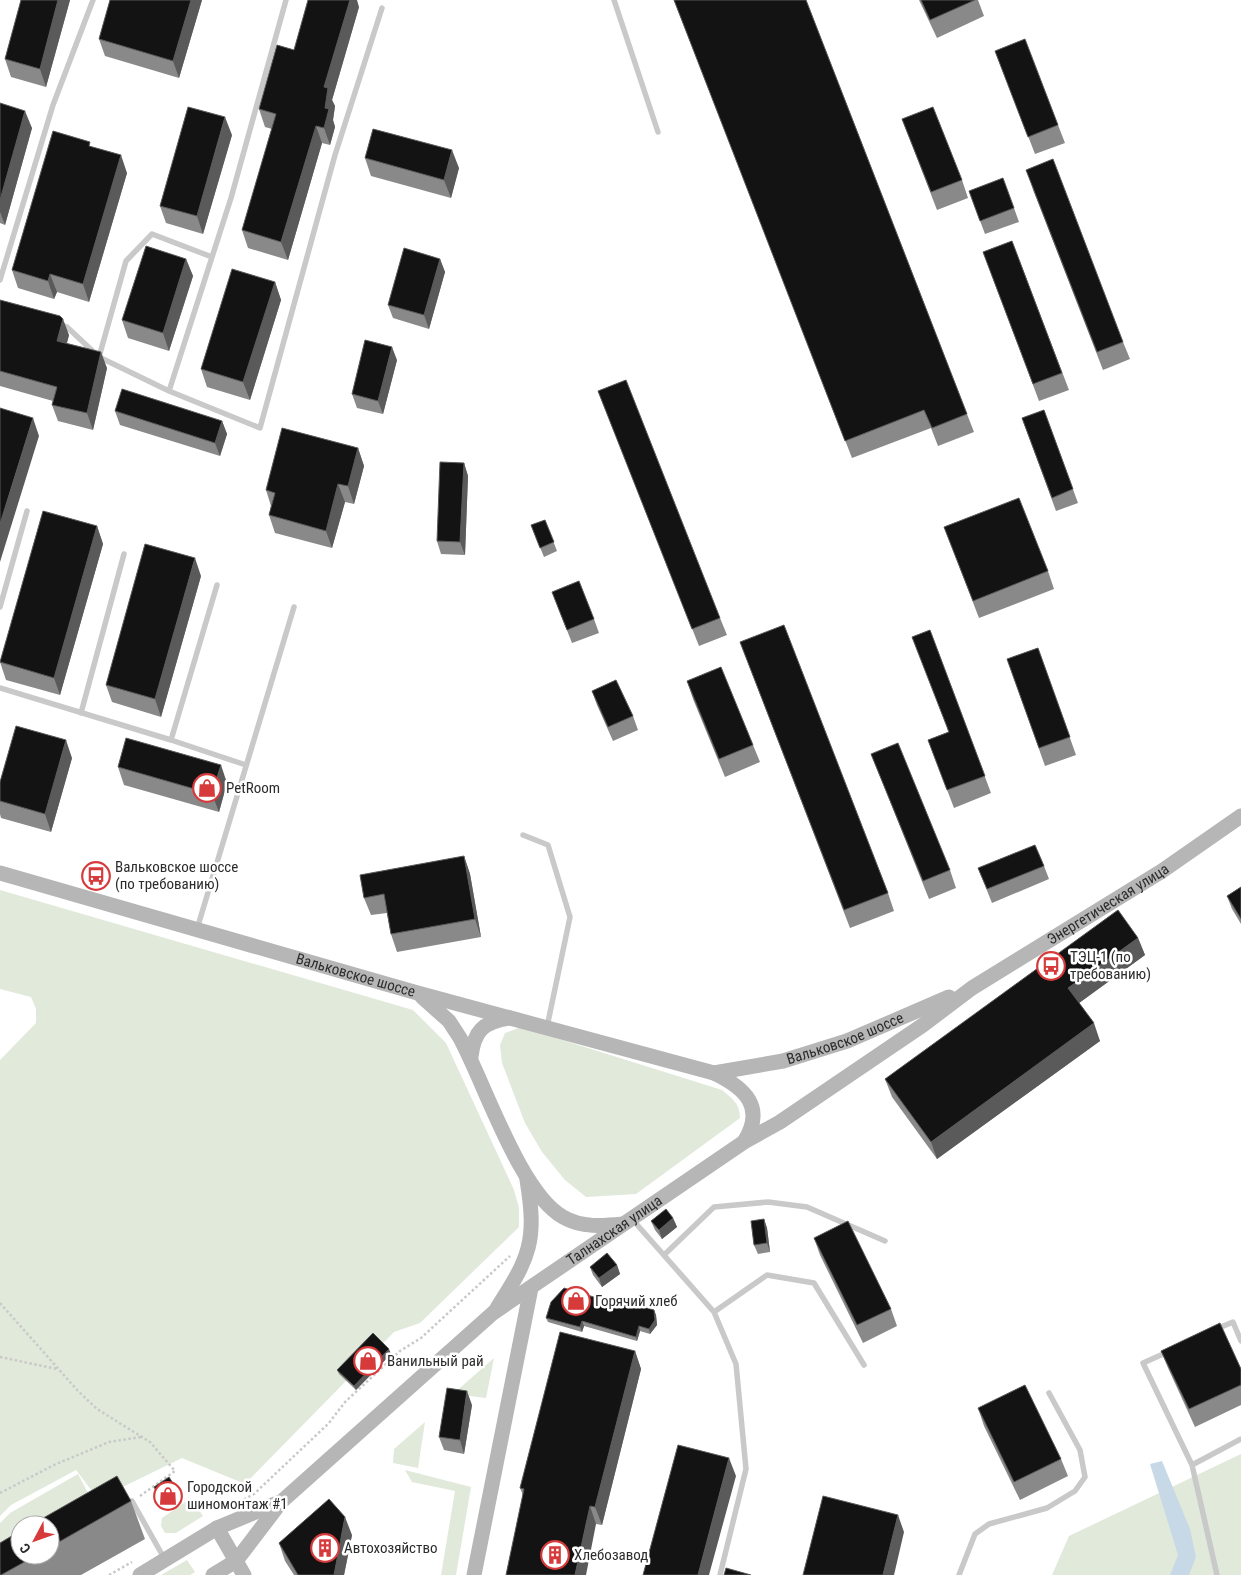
<svg xmlns="http://www.w3.org/2000/svg" width="1241" height="1575" font-family="'Roboto Condensed',sans-serif">
	<rect width="100%" height="100%" fill="#fff"/>
	<!-- green -->
	<path fill="#e1e9da" d="M0,890l413,120 33,33 68,147 5,18v19l-99,96 -26,9 -149,152 -63,-26 -84,41 -22,-29 -65,35 -11,11v-456l36,-37v-14l-5,-12 -31,-8z
		M521,1027l201,63c11,9 18,14 18,28l-104,76 -50,3 -21,-17 -23,-28 -17,-29 -23,-60 -2,-18 5,-12z
		M494,1358l-8,40 -33,-4z
		M425,1422l-7,46 -25,-5 1,-14z
		M1241,1454v121h-189l17,-39z
		M405,1470l66,17 -15,88h-15l14,-84 -43,-9z
		M78,1474l17,32 -45,19h-30v30l-20,14v-46l10,-10z
		M191,1498l12,18 -27,17h-11l-4,-7 1,-8z
		M187,1560l8,12 -5,3h-29z"/>
	<!-- water -->
	<path fill="#c7d9e7" d="M1162,1461l28,68 6,28 -7,18h-19l8,-20 -28,-91z"/>
	<g fill="none" stroke-linecap="round" stroke-linejoin="round">
		<!-- path -->
		<path stroke="#c9c9c9" stroke-width="2.5" stroke-dasharray="2.5 2.5" stroke-linecap="butt" d="M0,1303l78,88 19,18 53,33 25,29 -35,25
			M0,1357l57,12
			M0,1493l54,-28 55,-23 32,-5
			M235,1504l19,-10 75,-71 16,-21 55,-51 21,-13 89,-82
			M109,1575l23,-13"/>
		<!-- lane -->
		<path stroke="#c9c9c9" stroke-width="5.5" d="M614,0l44,132
			M0,280l53,-175 40,-105
			M59,324l8,3 32,30 70,34 91,37 75,-273 47,-147
			M99,357l27,-96 26,-27 60,23
			M169,391l62,-193 55,-198
			M217,585l-46,155 75,25
			M0,607l27,-96
			M0,688l171,52
			M81,713l43,-159
			M523,835l25,10 22,72 -23,110
			M197,929l97,-322
			M632,1219l82,93 22,52 10,105 -26,106
			M664,1255l50,-48 54,-5 39,5 78,34
			M714,1312l53,-37 47,8 50,82
			M1214,1330l19,-8 8,19
			M1170,1351l-27,12 49,102 25,110
			M1192,1465l49,-26
			M125,1505l7,-4 32,57
			M959,1575l16,-41 14,-10 58,-16 28,-17 10,-14 -5,-27 -31,-57"/>
		<!-- secondary -->
		<g stroke="#b6b6b6" stroke-width="15">
			<path id="s1" d="M0,873l414,119 300,81c31,15 52,34 30,69"/>
			<path d="M422,997l27,24 11,17c25,46 60,155 103,179 19,11 40,9 60,7"/>
			<path d="M471,1057c3,-26 12,-35 38,-39"/>
			<path id="s2" d="M714,1073l69,-12 64,-20 102,-44"/>
			<path d="M497,1308c33,-51 40,-67 30,-128"/>
			<path d="M217,1528l27,47"/>
			<path d="M140,1575l77,-47 63,-26"/>
			<path id="s3" d="M213,1575l23,-14 45,-59 212,-189 251,-171 36,-20 143,-97 49,-37 190,-117 79,-55"/>
			<path d="M474,1575l57,-287"/>
		</g>
	</g>
	<!-- wall -->
	<path fill="#898989" d="M21,0h49l-24,87 -35,-10 -6,-18z
		M110,0h92l-23,78 -74,-22 -6,-17z
		M674,0h132l168,432 -36,14 -7,-18 -79,30z
		M919,0h59l6,16 -47,22z
		M359,7l-27,93 3,6 -2,14 2,7 -5,18 -8,-2 -34,117 -40,-12 -6,-18 30,-101 -7,-2 -6,-18 35,-59z
		M995,51l63,74 7,18 -30,11z
		M0,103l32,25 -27,97 -5,-2z
		M902,119l60,61 6,18 -31,12z
		M232,135l-29,99 -37,-11 -6,-17z
		M91,147l36,26 -38,129 -32,-10 -3,7 -36,-11 -6,-18z
		M365,158l94,10 -8,30 -80,-22z
		M1032,187l91,155 7,17 -27,11z
		M969,191l45,17 5,14 -34,12z
		M1012,241l57,149 -30,11 -56,-149z
		M186,259l7,17 -24,75 -41,-13 -6,-18z
		M440,259l5,13 -16,57 -36,-11 -5,-13z
		M275,282l6,18 -31,100 -43,-13 -6,-18z
		M0,300l69,35 -2,8 40,25 -14,62 -35,-9 -6,-16 1,-4 -53,-15z
		M397,360l-14,54 -26,-6 -5,-14z
		M598,391l122,227 7,17 -28,11z
		M1044,410l34,93 -22,8 -34,-93z
		M115,411l107,10 5,13 -7,22 -100,-31z
		M358,448l6,18 -10,38 -9,-2 -13,46 -57,-15 -6,-18 2,-9 -5,-16z
		M464,463l4,13 -3,79 -24,-1 -4,-13z
		M545,520l12,31 -13,6 -13,-32z
		M97,526l6,18 -43,151 -54,-15 -6,-18z
		M944,527l104,44 6,18 -75,29z
		M201,576l-40,141 -49,-15 -6,-17z
		M557,605l37,14 5,14 -27,10z
		M930,630l61,163 -37,15 -26,-68 20,-8z
		M740,642l148,251 6,18 -44,17z
		M1038,648l38,107 -31,11 -38,-107z
		M687,681l66,64 7,17 -35,15 -32,-78z
		M592,691l41,25 5,14 -25,11 -16,-36z
		M871,754l79,116 6,18 -27,11z
		M72,758l-21,74 -50,-14 -1,-4v-32z
		M118,767l109,16 -8,29 -95,-27z
		M464,856l6,18 11,63 -84,15 -6,-18 -4,-21 -16,2 -7,-17z
		M1044,866l5,13 -57,24 -14,-35z
		M1241,887v37l-9,-15 -5,-13z
		M1138,938l7,17 -66,48 21,38 -163,118 -45,-62 -7,-18z
		M673,1218l4,9 -15,12 -7,-9 -4,-9z
		M764,1219l3,9 3,24 -12,2 -4,-9z
		M814,1238l77,71 6,17 -34,17 -43,-88z
		M617,1265l3,9 -18,13 -9,-12 -3,-8z
		M613,1298l41,12 2,5 1,10 -7,9 -10,-3 -3,10 -53,-15 -2,6 -34,-10 -2,-4 69,-15z
		M635,1351l6,18 -39,156 -6,-1 -73,-29 -3,-7z
		M1161,1351l80,18v36l-46,22 -27,-59z
		M391,1354l-35,36 -17,-16 -2,-4z
		M472,1405l-8,49 -20,-4 -5,-13z
		M978,1408l83,51 7,17 -48,24 -36,-74z
		M154,1487l25,10 -15,9 -7,-10z
		M131,1501l14,38 -64,36h-81l20,-20h30v-30z
		M352,1535l-8,40h-50l-9,-14 -6,-18z"/>
	<!-- shaded-wall -->
	<path fill="#5a5a5a" d="M58,0h12l-24,87 -6,-18z
		M191,0h11l-23,78 -6,-17z
		M350,0h7l2,7 -27,93 3,6 -2,14 2,7 -5,18 -6,-17 1,-20 -1,-21z
		M25,111l7,17 -27,97 -5,-13v-12z
		M225,117l7,18 -29,99 -6,-18z
		M316,126l6,17 -34,117 -7,-18z
		M452,150l7,18 -8,30 -7,-18z
		M121,155l6,18 -38,129 -6,-18z
		M186,259l7,17 -24,75 -6,-18z
		M440,259l5,13 -16,57 -5,-14z
		M50,274l7,18 -3,7 -6,-18z
		M275,282l6,18 -31,100 -7,-18z
		M63,319l6,16 -6,22 -6,-16z
		M392,347l5,13 -14,54 -5,-13z
		M101,352l6,16 -14,62 -6,-17z
		M33,418l6,18 -39,126v-38z
		M222,421l5,13 -7,22 -5,-13z
		M358,448l6,18 -10,38 -6,-18z
		M464,463l4,13 -3,79 -5,-13z
		M338,484l7,18 -13,46 -6,-17z
		M97,526l6,18 -43,151 -6,-17z
		M195,558l6,18 -40,141 -6,-18z
		M66,740l6,18 -21,74 -6,-18z
		M221,765l6,18 -8,29 -7,-18z
		M464,856l6,18 11,63 -6,-18z
		M1138,938l7,17 -70,51 -7,-18z
		M1094,1023l6,18 -163,118 -6,-17z
		M673,1218l4,9 -15,12 -3,-9z
		M764,1219l3,9 3,24 -3,-9z
		M617,1265l3,9 -18,13 -3,-9z
		M654,1310l2,5 1,10 -7,9 -1,-5z
		M582,1321l2,5 -2,6 -2,-5z
		M639,1326l1,5 -3,10 -1,-4z
		M389,1349l2,5 -35,36 -2,-4z
		M635,1351l6,18 -39,156 -7,-18z
		M467,1391l5,14 -8,49 -4,-14z
		M729,1458l7,18 -27,99h-11z
		M176,1488l3,9 -15,9 -3,-8z
		M590,1506l6,18 -10,51h-11z
		M898,1515l6,17 -10,43h-11z
		M345,1517l7,18 -8,40h-10z"/>
	<!-- building -->
	<path fill="#131313" stroke="#5a5a5a" d="M21,0h37l-18,69 -35,-10z
		M110,0h81l-18,61 -74,-22z
		M308,0h42l-26,87 4,1 -3,20 4,1 -5,19 -8,-2 -35,116 -39,-12 34,-116 -17,-5 18,-64 17,5z
		M674,0h132l161,414 -35,14 -8,-18 -79,31z
		M921,0h54l-45,20z
		M1025,39l33,86 -30,12 -33,-86z
		M0,103l25,8 -25,89z
		M188,107l37,10 -28,99 -37,-10z
		M933,107l29,73 -31,12 -29,-73z
		M373,129l79,21 -8,30 -79,-22z
		M53,131l37,11 -1,4 32,9 -38,129 -33,-10 -2,7 -36,-11z
		M1053,159l70,183 -26,10 -71,-182z
		M1003,178l11,30 -34,13 -11,-30z
		M1012,241l50,132 -29,11 -50,-132z
		M146,246l40,13 -23,74 -41,-13z
		M404,248l36,11 -16,56 -36,-10z
		M232,269l43,13 -32,100 -42,-13z
		M0,300l60,16 3,3 -6,22 44,11 -14,61 -35,-8 5,-18 -57,-16z
		M365,340l27,7 -14,54 -26,-7z
		M626,380l94,238 -28,11 -94,-238z
		M122,389l100,32 -7,22 -100,-32z
		M0,408l33,10 -33,106z
		M1044,410l29,79 -21,9 -30,-80z
		M282,428l76,20 -10,38 -10,-2 -12,47 -57,-16 6,-22 -9,-3z
		M440,462l24,1 -4,79 -23,-1z
		M1019,498l29,73 -75,30 -29,-74z
		M43,511l54,15 -43,152 -54,-16z
		M545,520l9,22 -14,6 -9,-23z
		M145,544l50,14 -40,141 -49,-14z
		M579,581l15,38 -27,11 -15,-38z
		M784,625l104,268 -44,17 -104,-268z
		M930,630l55,146 -38,14 -19,-50 21,-8 -37,-95z
		M1038,648l32,89 -31,11 -32,-89z
		M721,667l32,78 -34,14 -32,-78z
		M616,680l17,36 -25,11 -16,-36z
		M16,726l50,14 -21,74 -45,-13v-19z
		M126,738l95,27 -9,29 -94,-27z
		M898,743l52,127 -27,11 -52,-127z
		M1035,845l9,21 -57,23 -9,-21z
		M464,856l11,63 -84,15 -7,-40 -20,4 -4,-23z
		M1241,887v32l-14,-23z
		M1118,910l20,28 -70,50 26,35 -163,119 -46,-63z
		M666,1209l7,9 -14,12 -8,-9z
		M764,1219l3,24 -13,2 -3,-24z
		M848,1221l43,88 -34,16 -43,-87z
		M607,1253l10,12 -18,13 -9,-11z
		M564,1288l53,16 -4,-6 41,12 1,10 -6,9 -10,-3 -3,11 -54,-16 -2,6 -34,-9 5,-16z
		M1220,1323l21,46v16l-52,24 -28,-58z
		M560,1332l75,19 -40,156 -5,-1 -15,69h-69l18,-86 -4,-1z
		M373,1333l16,16 -35,37 -17,-16z
		M1025,1385l36,74 -47,23 -36,-74z
		M447,1388l20,3 -7,49 -21,-3z
		M678,1445l51,13 -31,117h-55z
		M117,1476l14,25 -81,46v-22h-19z
		M169,1477l7,11 -15,10 -7,-11z
		M823,1496l75,19 -15,60h-80z
		M329,1499l16,18 -11,58h-36l-19,-32z
		M20,1531v24h17l-36,20h-1v-32z
		M726,1568l25,7h-27z"/>
	<!-- icons -->
	<defs>
		<symbol id="shop-ring" viewBox="-11 -11 22 22"><circle r="9.5" fill="#fff" stroke="#d63a3b" stroke-width="1.5"/><path d="M-5-2.5h2.3a2.7 3.5 0 0 1 5.4 0H5L5.5 6h-11ZM-1.5-2.5h3a1.5 2.3 0 0 0-3 0Z" fill="#d63a3b"/></symbol>
		<symbol id="bus-ring" viewBox="-11 -11 22 22"><circle r="9.5" fill="#fff" stroke="#d63a3b" stroke-width="1.5"/><path d="M-5-6H5V4H4V6H2V4H-2V6H-4V4H-5ZM-3.5-4V0h7V-4ZM-3.5 1.2v1.5H-2V1.2ZM2 1.2v1.5H3.5V1.2Z" fill="#d63a3b"/></symbol>
		<symbol id="building-ring" viewBox="-11 -11 22 22"><circle r="9.5" fill="#fff" stroke="#d63a3b" stroke-width="1.5"/><path d="M-4-6H4V6H1V3H-1V6H-4ZM-2.5-4.3h1.7v1.8h-1.7ZM.8-4.3h1.7v1.8H.8ZM-2.5-1h1.7V.8h-1.7ZM.8-1h1.7V.8H.8Z" fill="#d63a3b"/></symbol>
	</defs>
	<g fill-rule="evenodd">
		<use href="#shop-ring" x="191" y="772" width="32" height="32"/>
		<use href="#bus-ring" x="80" y="860" width="32" height="32"/>
		<use href="#bus-ring" x="1035" y="950" width="32" height="32"/>
		<use href="#shop-ring" x="560" y="1285" width="32" height="32"/>
		<use href="#shop-ring" x="352" y="1345" width="32" height="32"/>
		<use href="#shop-ring" x="152" y="1480" width="32" height="32"/>
		<use href="#building-ring" x="309" y="1532" width="32" height="32"/>
		<use href="#building-ring" x="539" y="1539" width="32" height="32"/>
	</g>
	<g text-anchor="middle" dominant-baseline="central" stroke-width="5" stroke-linejoin="round" paint-order="stroke">
		<!-- poi labels -->
		<g font-size="15" fill="#2c2c2c" stroke="#fff" text-anchor="start">
			<text x="226" y="788">PetRoom</text>
			<text x="115" y="867">Вальковское шоссе<tspan x="115" dy="17">(по требованию)</tspan></text>
			<text x="1070" y="957">ТЭЦ-1 (по<tspan x="1070" dy="17">требованию)</tspan></text>
			<text x="595" y="1301">Горячий хлеб</text>
			<text x="387" y="1361">Ванильный рай</text>
			<text x="187" y="1487">Городской<tspan x="187" dy="17">шиномонтаж #1</tspan></text>
			<text x="344" y="1548">Автохозяйство</text>
			<text x="574" y="1555">Хлебозавод</text>
		</g>
		<!-- street labels -->
		<g font-size="15" fill="#2c2c2c" stroke="#fff">
			<text stroke="none"><textPath href="#s3" startOffset="1124">Энергетическая улица</textPath></text>
			<text stroke="none"><textPath href="#s1" startOffset="370">Вальковское шоссе</textPath></text>
			<text stroke="none"><textPath href="#s2" startOffset="136">Вальковское шоссе</textPath></text>
			<text stroke="none"><textPath href="#s3" startOffset="532">Талнахская улица</textPath></text>
		</g>
	</g>
	<!-- north arrow -->
	<g transform="translate(35 1540) rotate(229)"><circle r="24" fill="#ffffff" stroke="#ababab"/>
	<path d="M0-4L9 19L0 12L-9 19Z" fill="#d63a3b"/>
	<text y="-8" font-size="14" font-weight="bold" text-anchor="middle" fill="#2c2c2c">С</text>
	</g>
</svg>
